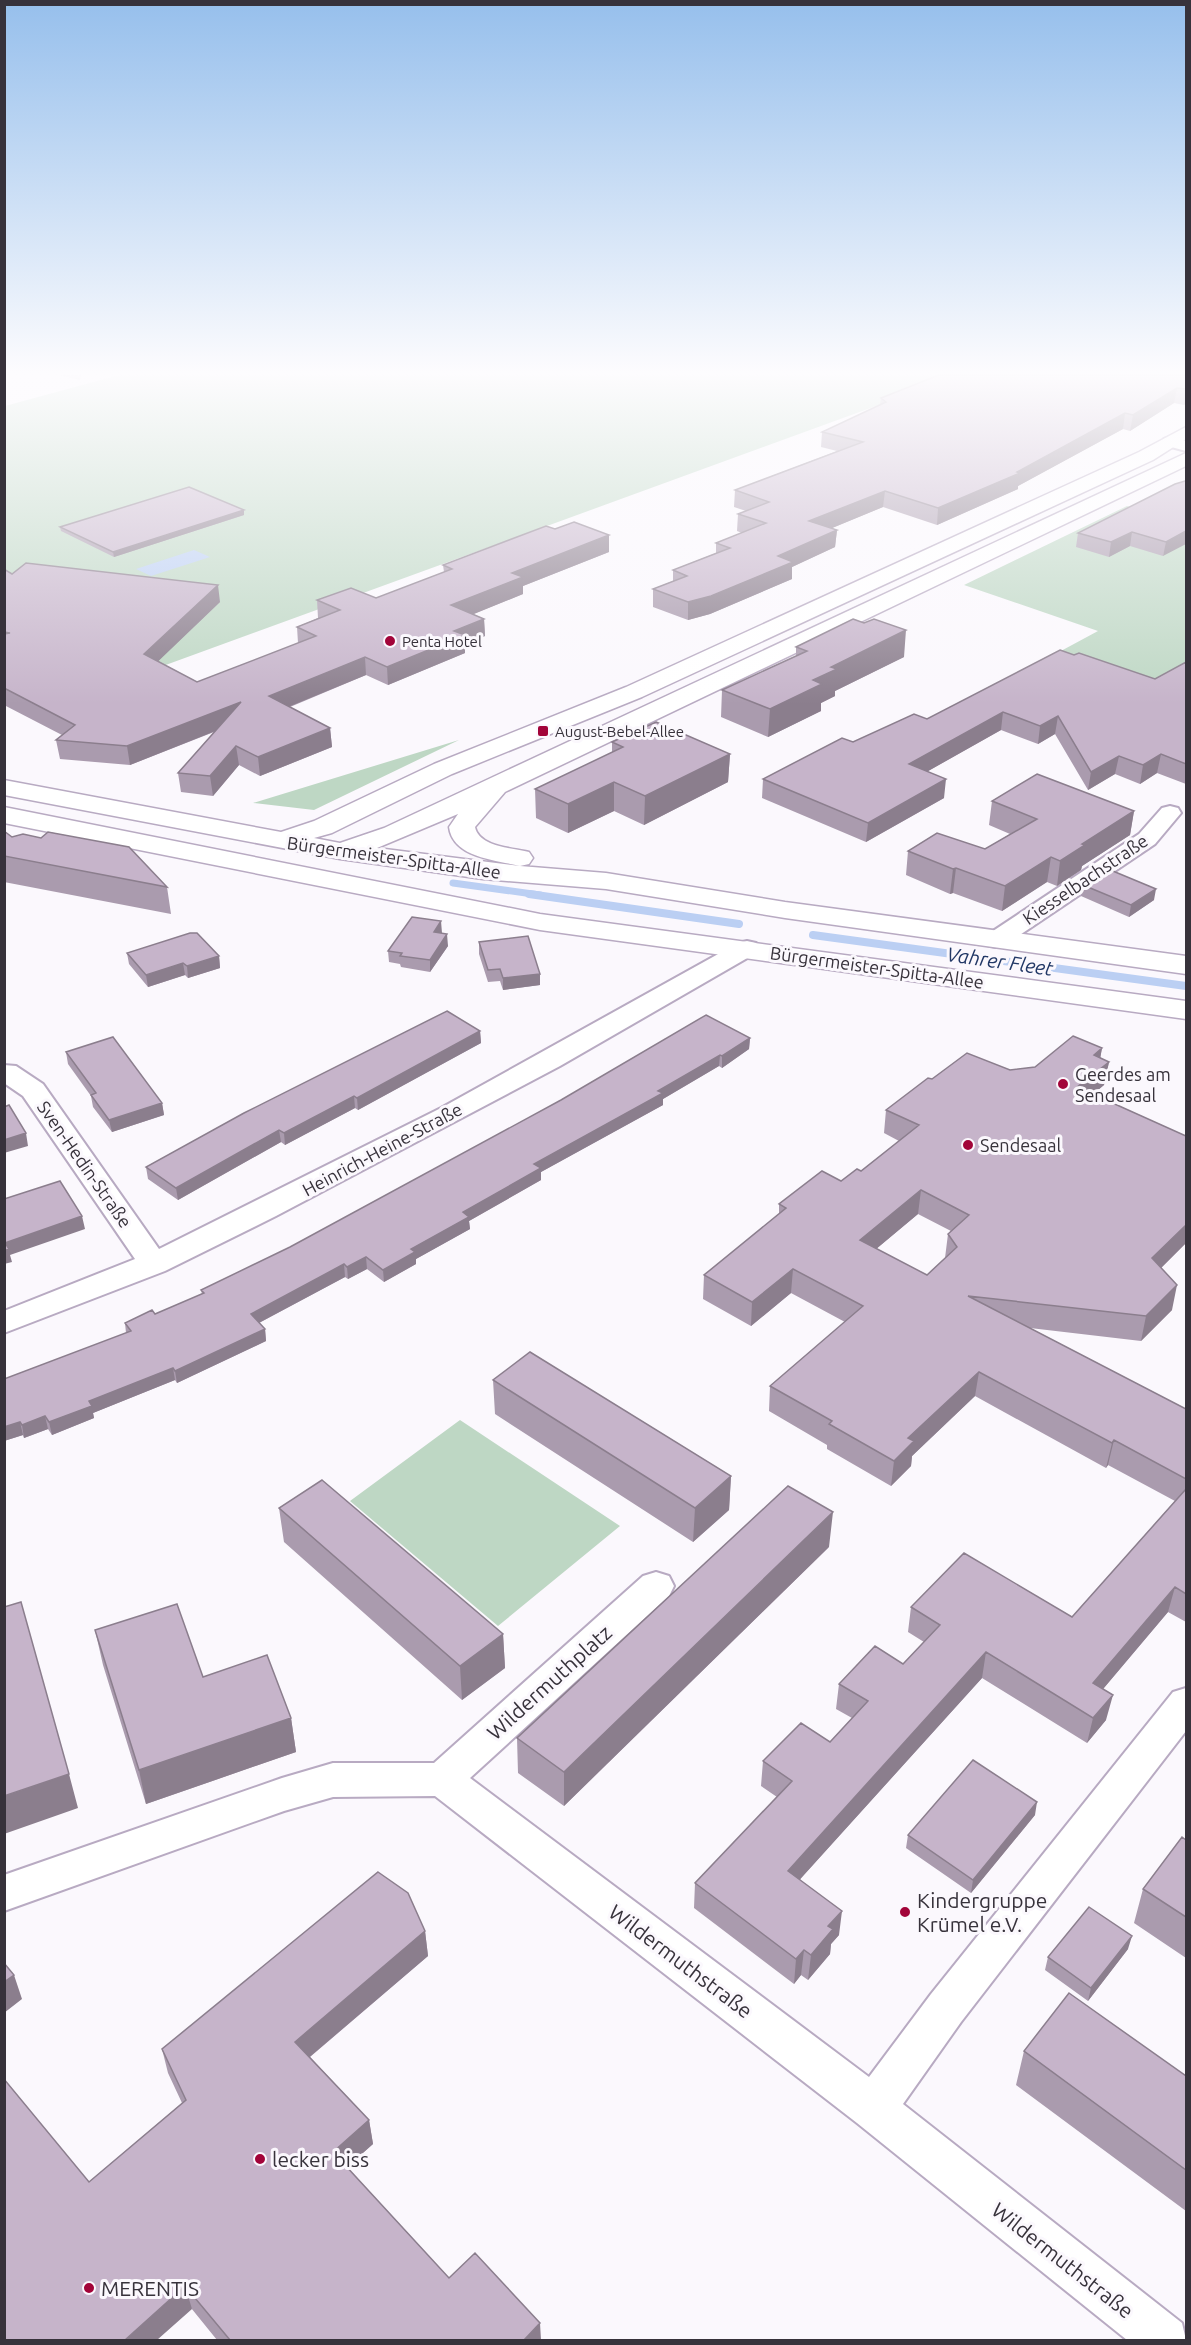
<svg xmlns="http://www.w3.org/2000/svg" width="1191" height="2345" font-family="Ubuntu,sans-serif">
	<rect width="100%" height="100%" fill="#fbf8fd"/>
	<!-- green -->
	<path fill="#bed7c4" d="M119,375h842l-883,322 -73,-38v-253z
		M1127,506l59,19v153l-22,12 -105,-38 39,-21 -134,-46z
		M459,740l-145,70 -61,-7z
		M460,1420l160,106 -122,100 -148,-125z"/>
	<!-- water -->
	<path fill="#bbcff3" d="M194,550l16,7 -59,19 -15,-7z"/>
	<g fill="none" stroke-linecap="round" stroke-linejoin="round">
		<!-- stream-far1 -->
		<path stroke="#bbcff3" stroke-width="7" d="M453,883l87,12"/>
		<!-- stream -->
		<path stroke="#bbcff3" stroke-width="8" d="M529,894l210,30
			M813,935l373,51"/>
		<defs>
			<path id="street" d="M1170,437l16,4v10l-22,-6 -2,-3 2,-3z
				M1170,806l8,2 3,5 -26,31 -150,101 -9,2 -9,-2 -3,-5 3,-5 152,-101 23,-26z
				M747,941l9,2 3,5 -3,5 -196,113 -284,150 -111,55 -161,62v-22l131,-52 -112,-163 -19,-13v-18l12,1 27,18 116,165 282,-141 297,-165z
				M656,1572l13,4 5,10 -5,10 -199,182 399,299 62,-83 242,-302 13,-4v43l-225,291 -58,82 279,219 4,17h-59l-270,-217 -422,-327 -102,1 -49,14 -280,100v-36l278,-97 51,-15h101l209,-187z"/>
			<path id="secondary" d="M1186,427v12l-33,21 -511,237 -190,77 -120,59 -18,5 26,5 44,-15 802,-375v13l-681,326 -30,35c4,20 38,21 54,25l4,6 -4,6 -9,2 86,7 179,29 401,54v18l-401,-56 -179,-29 -123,-10 -143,-20 -336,-64v-15l277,52 33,-11 120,-57 192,-77 513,-235zM458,814l-9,13c4,31 47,33 71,39l-143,-18z
				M4,807l536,107 646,87v18l-646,-89 -536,-107z"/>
		</defs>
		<!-- street casing -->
		<use href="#street" stroke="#b8aac2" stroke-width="4"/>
		<!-- secondary casing -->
		<use href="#secondary" stroke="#b8aac2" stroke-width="3"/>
		<!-- street -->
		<use href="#street" fill="#fff" fill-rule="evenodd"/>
		<!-- secondary -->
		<use href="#secondary" fill="#fff" fill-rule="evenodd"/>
	</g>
	<!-- wall -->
	<path fill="#aa9bae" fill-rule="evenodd" d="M58,375h23l-1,5z
		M1186,375v28l-2,2 -10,-2 -44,28 -7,-2 -105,57v3l-81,36 -54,-18 -51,21 5,2 -2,17 -43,20v12l-82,35 -22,6 -35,-13v-18l20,-8v-11l43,-17v-10l26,-10 -5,-2 1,-17 8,-3 -12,-4 1,-17 102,-39 -16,-4 1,-15 58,-27 1,-7z
		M1185,481l-22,75 -33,-10 -21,11 -33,-10 2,-14z
		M244,515l-130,42 -53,-26 -1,-4z
		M609,552l-86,34v8l-50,20 11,5 1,17 -20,8v9l-77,32 -22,-10 -76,32 40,21 2,19 -72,29 -21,-11 -26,31 -32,-4 -3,-19 36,-41 -84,33 -70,-6 -4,-19 6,-5 -58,-30v-136l8,5 208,28 -62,59 39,21 101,-39 -1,-16 21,-9 -1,-18 59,-2 68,-26 -1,-7z
		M796,647l108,10 -69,34v5l-14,7v8l-53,26 -47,-20 1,-27 74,-34z
		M1074,655l81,24 31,-17v122l-29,-11 -17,11 -25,-10 -27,16 -33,-56 -17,10 -37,-14 -73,41 16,27 -78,44 -104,-44 1,-19 90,-37 74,-23z
		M612,742l118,12 -2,28 -84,43 -30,-14 -46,22 -32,-15 -1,-29 77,-36z
		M992,801l142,10 -4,24 -48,31 -1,4 -24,16 -10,-4 -45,29 -49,-18 -3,1 -44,-19 2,-24 77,-2 25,-15 -21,-9z
		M4,831l8,6 155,50 4,27 -167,-32z
		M1083,885l71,15 -25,17 -48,-21z
		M442,933l6,13 -18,26 -29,-5 -1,-3 -11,-2 -1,-11z
		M479,942l61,32v11l-37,5 -3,-9 -12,1 -9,-28z
		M127,953l92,3 1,12 -32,10 -3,-3 -37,12 -19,-23z
		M480,1031l1,12 -123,67 -3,-2 -70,37 -4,-3 -103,58 -30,-21 -2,-12z
		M750,1038l-1,11 -27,19 -3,-2 -56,33v6l-122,67v8l-72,41 1,8 -54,30v5l-32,18 -17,-13 -19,10 -3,-2 -86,46 6,6 1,12 -89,42 -2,-3 -82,33 1,5 -42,17 -4,-6 -24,9 -1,-3 -19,6v-62l122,-46 -1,-10 30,-9 47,-20 -1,-4z
		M1102,1048l-2,10 9,4 -5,23 -11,9 93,42v107l-25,25 11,42 -31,31 -111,-13 156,81v213l-18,-10 -65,77 3,31 -19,23 -105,-65 -182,201 39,56 -8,9 -1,10 -22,26 -7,-5 -7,9 -100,-76 1,-25 82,-86 -16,-11 2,-25 67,-19 22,-24 -16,-9 3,-25 64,-20 21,-22 -16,-10 3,-25 161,10 103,-116 -67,-36 -2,3 -131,-72 -63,60 -1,10 -20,20 -64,-37v-4l-58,-34 1,-25 75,-64 -54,-29 -40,33 -48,-27 1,-24 75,-61v-10l62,-23 20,-10 38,-30 -15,-8 2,-23 46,-31 103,-12zM918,1214l33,17 -3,3 -3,24 -18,17 -51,-26z
		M66,1052l96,51 2,12 -52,17 -19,-25 -2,-11 -23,-32z
		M493,1380l238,96 -2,34 -36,32 -198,-128z
		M279,1508l224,126 2,34 -43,32 -178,-158z
		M829,1547l-265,259 -46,-33 -1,-35z
		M95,1630l108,47 88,41 5,34 -150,52 -43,-139z
		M1035,1815l-64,78 -65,-45 2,-13z
		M1186,1840v118l-52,-35 9,-34z
		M425,1931l3,25 -118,101 59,63 4,24 -26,23 102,111 92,62h-324l-128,-158 93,-79 -14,-30 -6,-24z
		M1128,1949l-40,52 -43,-31 3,-13z
		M1024,2051l162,25v135l-170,-126z"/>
	<!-- shaded-wall -->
	<path fill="#8b7e8d" d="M1177,388l-3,15 -44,28 3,-16z
		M1186,390v13l-2,2z
		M1125,413l-2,16 -105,57v3l-81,36 1,-17 79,-36z
		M885,491l-2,16 -75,31 1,-17z
		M244,510v5l-130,42 -1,-5z
		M837,530l-2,17 -43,20v12l-82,35 -22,6v-18l90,-46z
		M1186,531v13l-23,12 3,-14z
		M1132,532l-2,14 -21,11 2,-15z
		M609,535v17l-86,34v8l-71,29 -1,-18 61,-32z
		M218,585l2,17 -73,70 -3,-18z
		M484,619l1,17 -20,8v9l-77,32 -1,-18 67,-36z
		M906,630l-2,27 -69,34v5l-14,7v8l-53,26 2,-28 61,-42z
		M365,657l1,18 -95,39 -2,-18z
		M241,702l2,18 -113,45 -3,-19z
		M1003,712l-2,18 -94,53 2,-19z
		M1058,716l-3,18 -17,10 2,-18z
		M330,728l2,19 -72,29 -2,-19z
		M236,746l3,19 -26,31 -3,-20z
		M730,754l-2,28 -84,43 1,-29z
		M1161,754l-4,19 -17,11 3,-19z
		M1119,756l-4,18 -27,16 3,-18z
		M946,779l-2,19 -78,44 2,-19z
		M614,782v29l-46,22v-29z
		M1134,811l-4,24 -48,31 -1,4 -24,16 3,-25 22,-17z
		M1051,857l-4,25 -45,29 3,-25z
		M956,868l-3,25 -3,1 3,-25z
		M1156,889l-2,11 -25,17 2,-12z
		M441,921l1,12 -7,11 -1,-12z
		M447,934l1,12 -18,26v-12z
		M219,956l1,12 -32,10 -1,-12z
		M183,963l2,12 -37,12 -2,-12z
		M540,974v11l-37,5v-12z
		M480,1031l1,12 -123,67 -1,-12z
		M750,1038l-1,11 -27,19v-12z
		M1102,1048l-4,23 11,-9 -5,23 -31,26 4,-24 17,-32z
		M720,1055l-1,11 -56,33v6l-122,67v8l-72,41 1,8 -54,30v5l-32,18 -1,-12 80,-58 71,-48z
		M354,1096l1,12 -70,37 -1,-12z
		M162,1103l2,12 -52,17 -3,-12z
		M279,1130l2,12 -103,58 -2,-12z
		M26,1133l2,13 -24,7v-13z
		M921,1190l-3,24 -61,51 3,-25z
		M82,1216l3,13 -75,26 2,7 -8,2 1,-21z
		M1186,1225v18l-39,39 5,-24z
		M366,1257l1,12 -19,10 -1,-12z
		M344,1264l1,13 -92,49 -2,-12z
		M793,1269l-2,24 -40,33 1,-24z
		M1177,1285l-5,25 -31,31 5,-25z
		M265,1329l1,12 -89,42 -2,-12z
		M173,1368l2,12 -82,33 1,5 -42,17 -3,-13 40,-21z
		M979,1372l-4,24 -63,60 -1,10 -20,20 3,-25 14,-23z
		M45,1416l3,13 -24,9 -2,-13z
		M20,1422l3,13 -19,6v-14z
		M1114,1440l-6,25 -2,3 6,-25z
		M731,1476l-2,34 -36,32 2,-34z
		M833,1512l-4,35 -265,259v-34z
		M1175,1587l-7,25 -81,96 6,-25z
		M503,1634l2,34 -43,32 -2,-34z
		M986,1652l-4,26 -197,218 3,-25z
		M1113,1695l-7,25 -19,23 6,-25z
		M291,1718l5,34 -150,52 -7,-34z
		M69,1774l9,34 -74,26v-38z
		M1037,1802l-2,13 -64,78 2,-13z
		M842,1911l-3,24 -8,9 -1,10 -22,26 3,-25 17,-29z
		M425,1931l3,25 -129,110 -4,-24z
		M1132,1936l-4,13 -40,52 3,-13z
		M804,1950l-3,25 -7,9 2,-25z
		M14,1975l8,24 -18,14v-31z
		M369,2120l4,24 -36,32 -4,-24z
		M185,2286l7,23 -35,31h-32z
		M540,2323l1,17h-17z"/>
	<!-- building -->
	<path fill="#c6b4ca" stroke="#8b7e8d" stroke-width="1.5" fill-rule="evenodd" d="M939,375h247v14l-9,-1 -44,27 -8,-2 -108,59 3,1 -82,35 -53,-17 -76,30 28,9 -59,26 15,6 -82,34 -23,6 -35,-13 34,-13 -14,-6 57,-22 -14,-5 50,-20 -28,-9 31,-12 -34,-12 128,-48 -41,-10 64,-30 -5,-4z
		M1185,481h1v50l-20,11 -34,-10 -21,10 -33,-9 97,-49z
		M189,487l55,23 -131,42 -53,-25z
		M574,522l35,13 -97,38 11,4 -72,28 33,14 -30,12 11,4 -78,32 -22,-10 -96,39 61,32 -72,29 -22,-11 -26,30 -32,-3 63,-71 -114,44 -71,-6 19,-15 -71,-37v-54l6,-1 -6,-1v-63l8,5 14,-11 192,22 -74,69 53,28 119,-46 -19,-9 43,-17 -23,-10 34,-12 25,10 76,-29 -9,-4 103,-39 9,3z
		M853,619l11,4 10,-4 32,11 -75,37 6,2 -24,11 9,4 -52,25 -48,-19 85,-39 -11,-4z
		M1060,650l14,5 5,-2 76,26 31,-17v102l-25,-10 -18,11 -24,-9 -28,16 -33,-56 -18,10 -37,-14 -94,52 37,15 -78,44 -105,-44 79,-41 11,4 61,-28 13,5z
		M656,722l74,32 -85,42 -31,-14 -46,22 -33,-15 88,-42 -11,-5z
		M1037,774l97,37 -52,33 3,1 -25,16 -9,-4 -46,29 -49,-18 -3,1 -45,-18 29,-18 48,16 52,-30 -45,-18z
		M4,831l8,6 11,-3 18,4 7,-6 81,15 38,40 -163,-31z
		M1108,869l48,20 -25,16 -48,-20z
		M412,917l29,4 -7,11 13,2 -17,26 -30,-4 2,-3 -14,-2z
		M190,933h7l22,23 -32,10 -4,-3 -37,12 -19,-22z
		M528,936l12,38 -37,4 -3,-9 -12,1 -9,-28z
		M447,1011l33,20 -123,67 -3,-2 -70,37 -5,-3 -103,58 -30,-21 98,-54z
		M706,1015l44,23 -28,18 -2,-1 -62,36 5,2 -129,71 7,4 -78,44 6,5 -58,32 4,3 -32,18 -17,-13 -19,10 -3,-3 -93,50 14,15 -90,42 -2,-3 -84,33 3,5 -43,16 -4,-6 -23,9 -2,-3 -16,5v-48l127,-48 -6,-8 27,-13 3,4 49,-21 -3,-3 89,-43 271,-147z
		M1073,1036l29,12 -8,7 15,7 -32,25 109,49v89l-34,33 25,27 -31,31 -178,-20 218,113v70l-72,-39 -2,3 -133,-71 -71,66 6,3 -20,20 -65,-37 3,-3 -62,-35 93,-80 -70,-37 -41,33 -48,-27 82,-67 -7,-4 43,-33 19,10 16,-12 4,2 58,-46 -33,-15 42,-32 4,1 35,-26 43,17 25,-3zM921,1190l48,25 -21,19 9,13 -30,28 -67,-35z
		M113,1037l49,66 -53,17 -18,-25 5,-2 -30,-41z
		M9,1105l17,28 -22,7v-33z
		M60,1181l22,35 -77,27 4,6 -5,2v-52z
		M530,1352l201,124 -36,32 -202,-128z
		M322,1480l181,154 -43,32 -181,-158z
		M788,1486l45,26 -269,260 -47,-34z
		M1186,1489v105l-11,-7 -82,96 20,12 -20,23 -107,-66 -198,219 54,40 -14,15 5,3 -22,26 -7,-5 -8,9 -101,-76 97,-102 -29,-20 38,-38 29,19 38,-41 -29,-17 36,-38 28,18 37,-39 -29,-18 53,-54 108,64z
		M21,1602l48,172 -65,22v-189z
		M177,1604l26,73 64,-22 24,63 -152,52 -44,-140z
		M973,1760l64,42 -64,78 -65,-45z
		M1182,1837l4,3v77l-43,-28z
		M378,1872l30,21 17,38 -130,111 74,78 -36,32 116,126 26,-25 65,70 -16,17h-294l-45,-54 -60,54h-121v-261l85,103 97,-82 -24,-51z
		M1089,1907l43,29 -41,52 -43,-31z
		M4,1963l10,12 -10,7z
		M1069,1993l117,83v94l-162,-119z"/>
	<!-- sky -->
	<linearGradient id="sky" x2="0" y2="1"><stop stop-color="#96bfec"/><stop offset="0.53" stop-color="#fdfcfe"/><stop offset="1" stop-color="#fdfcfe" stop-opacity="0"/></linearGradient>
	<rect width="1191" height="704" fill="url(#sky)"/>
	<!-- markers -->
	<g fill="#a20439" stroke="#fbf8fd" stroke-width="2">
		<circle cx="390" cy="641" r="6"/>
		<rect x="537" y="725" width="12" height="12" rx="3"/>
		<circle cx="1063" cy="1084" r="6"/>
		<circle cx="968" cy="1145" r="6"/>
		<circle cx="905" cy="1912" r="6"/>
		<circle cx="260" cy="2159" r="6"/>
		<circle cx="89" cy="2288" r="6"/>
	</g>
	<g text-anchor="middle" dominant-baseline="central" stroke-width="6" stroke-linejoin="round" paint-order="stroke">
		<!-- far-poi labels -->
		<g font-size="15" fill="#37323b" stroke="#fbf8fd" text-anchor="start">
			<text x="402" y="641">Penta Hotel</text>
			<text x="555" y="731">August-Bebel-Allee</text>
		</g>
		<!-- street labels -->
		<g font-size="18" fill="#37323b" stroke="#fbf8fd">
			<text transform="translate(394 857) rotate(8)">Bürgermeister-Spitta-Allee</text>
			<text transform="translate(1085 879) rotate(-34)">Kiesselbachstraße</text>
			<text transform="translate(877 967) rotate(8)">Bürgermeister-Spitta-Allee</text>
			<text transform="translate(382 1149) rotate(-28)">Heinrich-Heine-Straße</text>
			<text transform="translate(85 1164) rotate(55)">Sven-Hedin-Straße</text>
		</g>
		<!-- poi labels -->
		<g font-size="18" fill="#37323b" stroke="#fbf8fd" text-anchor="start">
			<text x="1075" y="1074">Geerdes am<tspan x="1075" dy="21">Sendesaal</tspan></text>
			<text x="980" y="1145">Sendesaal</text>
		</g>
		<!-- water labels -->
		<g font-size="20" font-style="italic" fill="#223866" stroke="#fbf8fd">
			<text transform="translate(1000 961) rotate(8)">Vahrer Fleet</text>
		</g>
		<!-- near-street labels -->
		<g font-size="21" fill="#37323b" stroke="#fbf8fd">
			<text transform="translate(549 1682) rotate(-42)">Wildermuthplatz</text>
			<text transform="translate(681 1961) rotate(37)">Wildermuthstraße</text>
			<text transform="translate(1063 2260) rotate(38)">Wildermuthstraße</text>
		</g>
		<!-- near-poi labels -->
		<g font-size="21" fill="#37323b" stroke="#fbf8fd" text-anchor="start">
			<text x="917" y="1900">Kindergruppe<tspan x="917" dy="24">Krümel e.V.</tspan></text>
			<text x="272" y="2159">lecker biss</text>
			<text x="101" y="2288">MERENTIS</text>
		</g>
	</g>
	<!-- border -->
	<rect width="1191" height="2345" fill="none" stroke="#37323b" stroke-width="12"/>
</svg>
